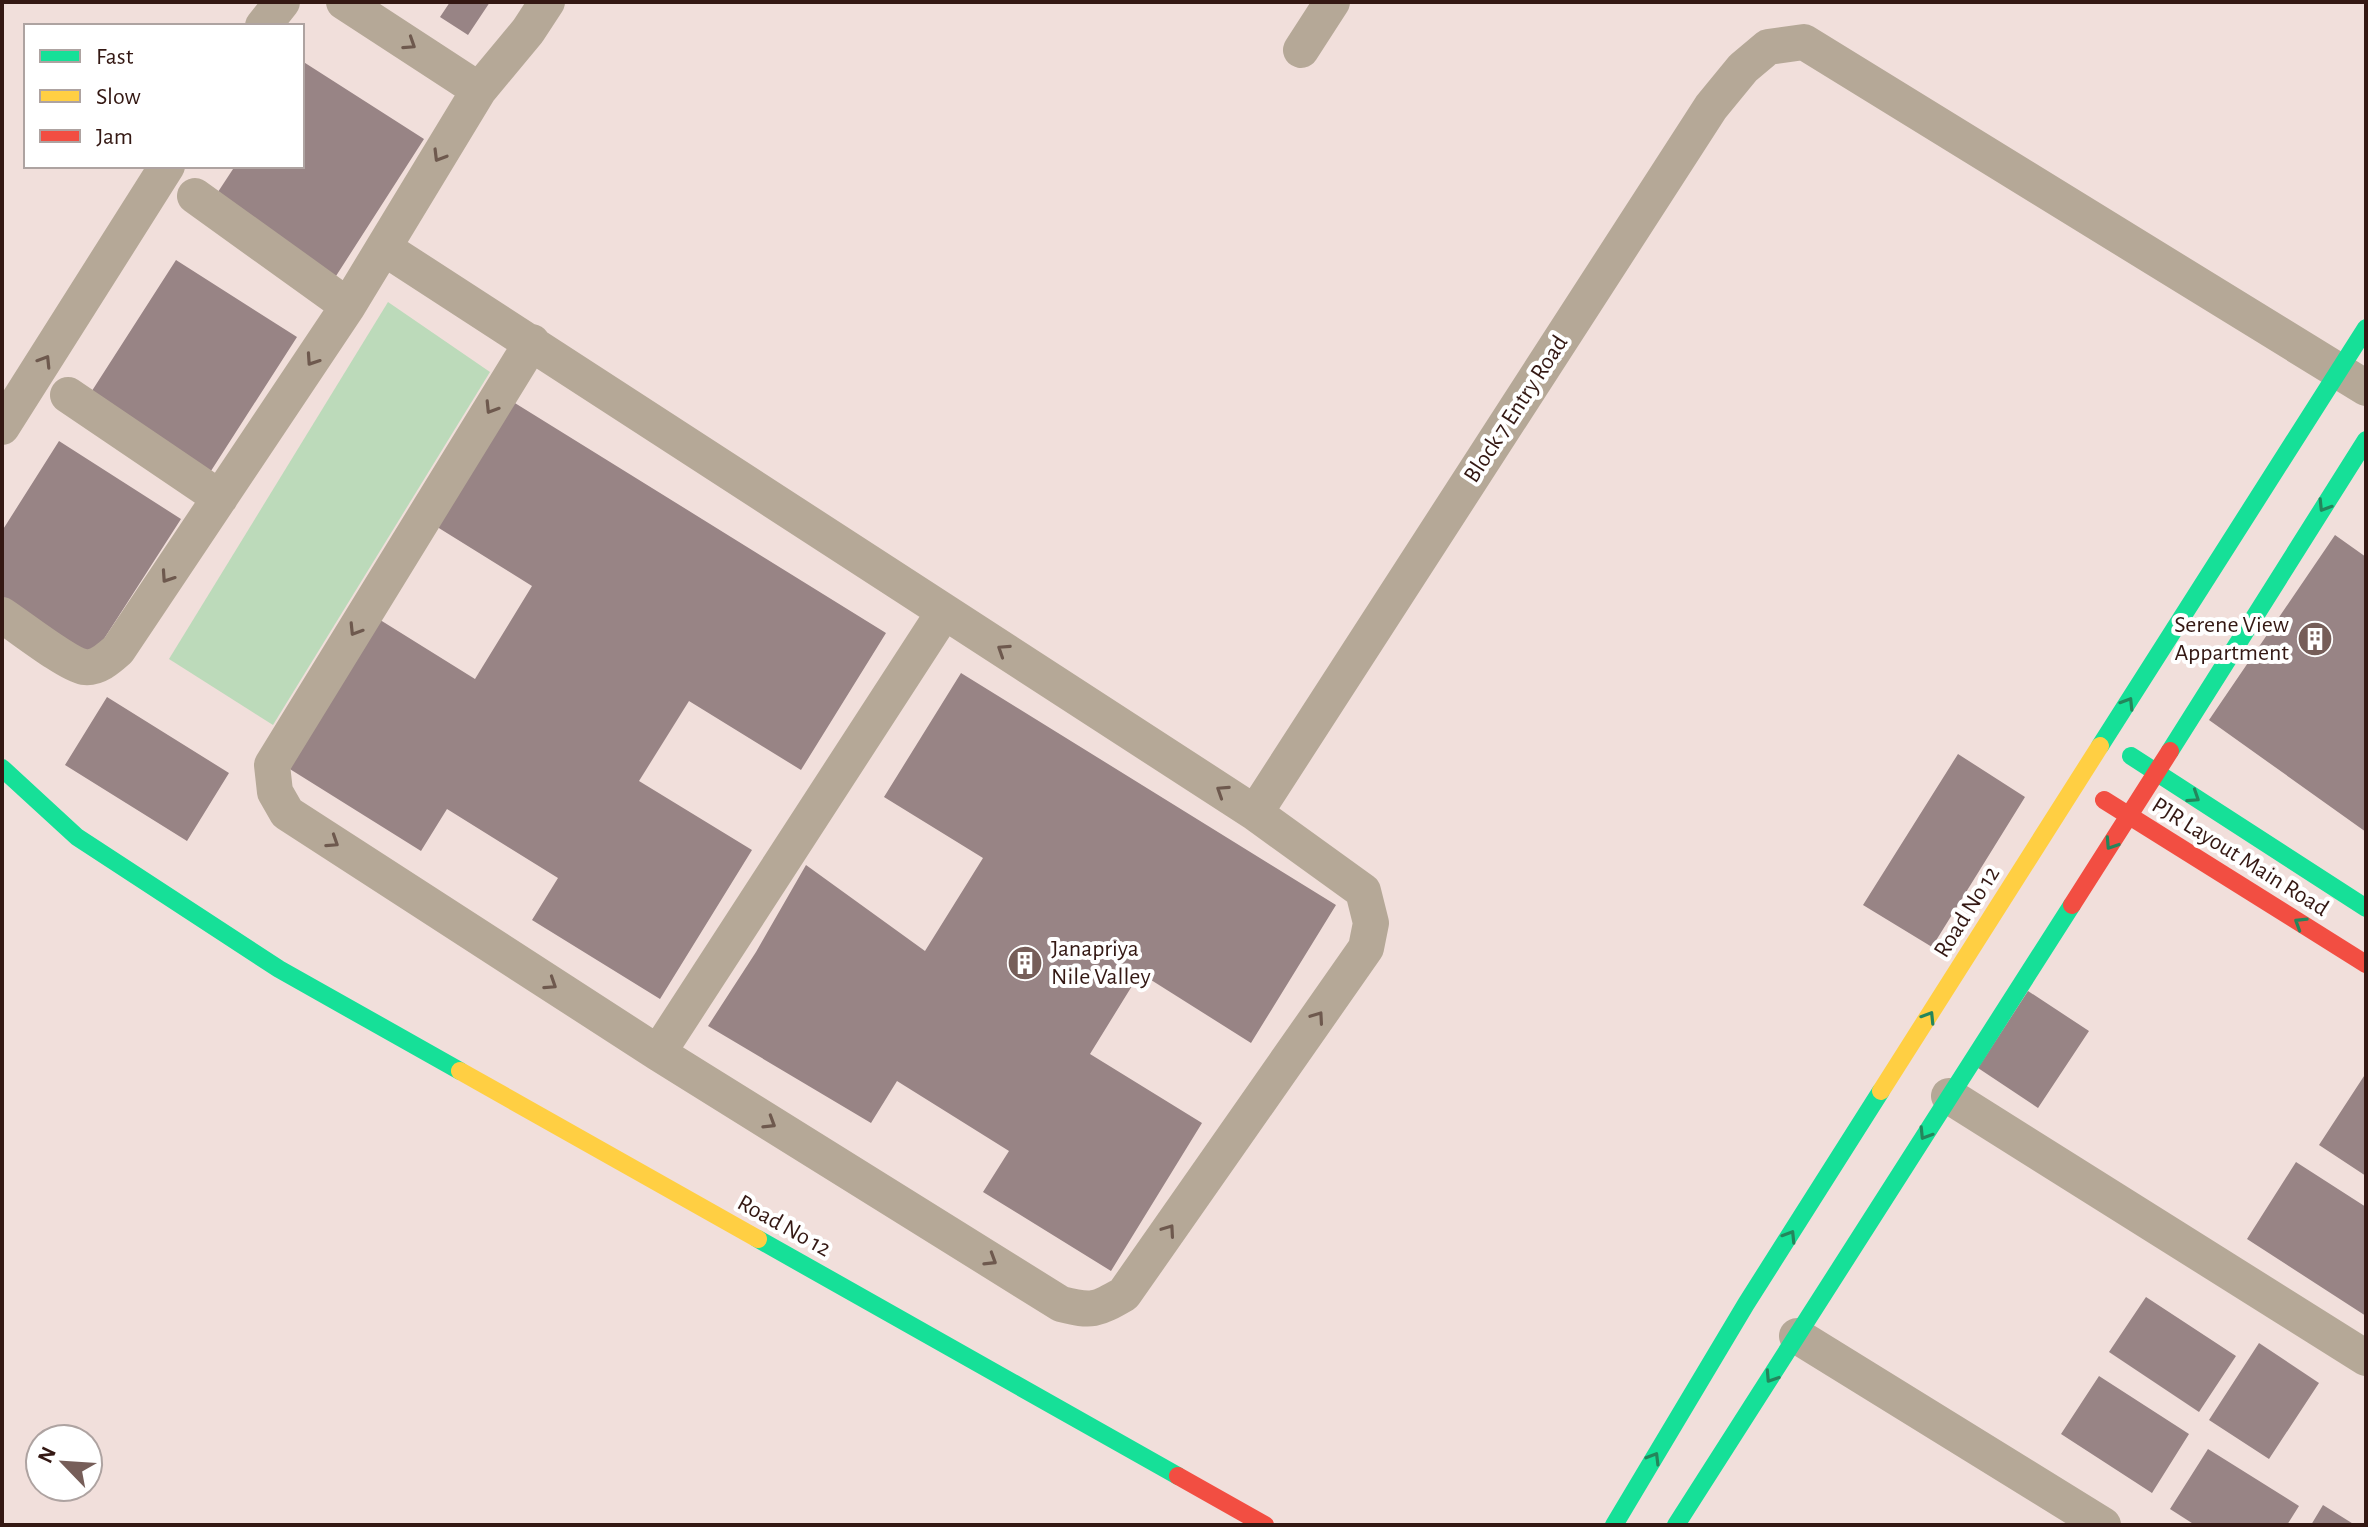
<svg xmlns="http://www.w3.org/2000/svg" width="2368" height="1527" font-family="'Alegreya Sans',sans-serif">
	<rect width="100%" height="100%" fill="#f1dfdb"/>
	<!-- green -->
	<path fill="#bcdaba" d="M388,302l102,70 -217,353 -104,-66z"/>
	<!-- building -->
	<path fill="#988485" d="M450,2h40l-22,33 -28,-18z
		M302,61l122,78 -88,137 -122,-78 21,-32h67z
		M176,260l121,77 -88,137 -121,-77z
		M510,400l376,233 -85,137 -112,-69 -50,80 113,69 -92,149 -128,-79 26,-42 -111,-69 -26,42 -136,-85 92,-148 98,61 57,-93 -98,-61z
		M59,441l122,78 -88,137 -91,-58v-67z
		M2335,535l31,22v275l-157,-112z
		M961,673l375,232 -85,138 -111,-70 -50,81 112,69 -91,148 -128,-79 26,-41 -112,-70 -26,42 -163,-97 48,-74 50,-87 119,86 58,-93 -99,-61z
		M107,697l122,76 -42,68 -122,-76z
		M1958,754l67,43 -93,150 -69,-42z
		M2028,991l61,40 -51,77 -60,-40z
		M2366,1073v103l-47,-31z
		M2296,1162l70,45v109l-119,-77z
		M2146,1297l90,59 -37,56 -90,-60z
		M2259,1343l60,40 -50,76 -60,-39z
		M2099,1376l90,58 -37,59 -91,-59z
		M2208,1449l91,57 -12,19h-92l-25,-16z
		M2323,1505l32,20h-44z"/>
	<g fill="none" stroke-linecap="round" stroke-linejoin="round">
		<!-- street -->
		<path stroke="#b5a897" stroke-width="36" d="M344,2l135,88
			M263,26l19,-24
			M1301,50l31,-48
			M195,196l153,110
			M384,248l871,565 108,78 8,32 -5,25 -242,346c-28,16 -31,18 -63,10l-403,-251 -371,-240 -12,-21 -3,-27 260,-423
			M68,395l152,103
			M2,427l165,-261
			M2,615c17,11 65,49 82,52 13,2 25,-9 34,-17l230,-344 131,-216 49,-59 19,-29
			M1255,813l456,-706 32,-39 25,-21 36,-5 562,346
			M658,1053l286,-441
			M1949,1096l417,262
			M1797,1336l306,189"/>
		<!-- fast -->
		<path stroke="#16e098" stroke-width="18" d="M2100,746l266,-418
			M2170,751l196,-311
			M2131,756l235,152
			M2,768l75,69 202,132 181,102
			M758,1239l420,237
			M1614,1525l132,-221 135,-213
			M1676,1525l396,-620"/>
		<!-- slow -->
		<path stroke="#ffcf43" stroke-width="18" d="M460,1071l298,168
			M1881,1091l219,-345"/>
		<!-- jam -->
		<path stroke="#f24e42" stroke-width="18" d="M2104,800l262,164
			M2072,905l98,-154
			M1178,1476l87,49"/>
	</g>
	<!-- one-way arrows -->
	<defs><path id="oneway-chevron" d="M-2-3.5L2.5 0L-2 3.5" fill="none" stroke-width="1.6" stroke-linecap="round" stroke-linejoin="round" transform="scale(2)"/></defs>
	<g stroke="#6e594e">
		<use href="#oneway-chevron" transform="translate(410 44) rotate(33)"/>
		<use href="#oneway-chevron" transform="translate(439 156) rotate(121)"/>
		<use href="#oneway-chevron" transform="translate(312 360) rotate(124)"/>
		<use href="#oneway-chevron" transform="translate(45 361) rotate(-58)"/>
		<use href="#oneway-chevron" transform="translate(491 408) rotate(122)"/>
		<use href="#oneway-chevron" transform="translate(167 577) rotate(124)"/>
		<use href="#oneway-chevron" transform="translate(355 630) rotate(122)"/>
		<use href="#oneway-chevron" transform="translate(1003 650) rotate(-147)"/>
		<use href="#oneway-chevron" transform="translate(1222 791) rotate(-147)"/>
		<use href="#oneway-chevron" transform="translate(333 842) rotate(33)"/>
		<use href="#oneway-chevron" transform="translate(551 984) rotate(33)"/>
		<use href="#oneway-chevron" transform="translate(1318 1017) rotate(-55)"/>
		<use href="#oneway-chevron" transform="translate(770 1123) rotate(32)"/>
		<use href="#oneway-chevron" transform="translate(1169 1230) rotate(-55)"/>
		<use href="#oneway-chevron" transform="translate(991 1260) rotate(32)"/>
	</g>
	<g stroke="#24865c">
		<use href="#oneway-chevron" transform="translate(2324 506) rotate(122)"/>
		<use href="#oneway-chevron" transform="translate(2128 703) rotate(-58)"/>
		<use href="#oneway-chevron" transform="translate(2194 797) rotate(33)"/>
		<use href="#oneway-chevron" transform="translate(2111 844) rotate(123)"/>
		<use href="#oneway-chevron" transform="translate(2300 923) rotate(-148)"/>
		<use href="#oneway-chevron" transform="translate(1929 1017) rotate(-58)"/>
		<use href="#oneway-chevron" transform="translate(1925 1134) rotate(122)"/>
		<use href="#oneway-chevron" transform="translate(1790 1236) rotate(-58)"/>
		<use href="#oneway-chevron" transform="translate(1771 1377) rotate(123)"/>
		<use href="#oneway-chevron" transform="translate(1654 1458) rotate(-59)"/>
	</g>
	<!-- icons -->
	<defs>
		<symbol id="building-disc" viewBox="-11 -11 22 22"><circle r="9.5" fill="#765e59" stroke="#fff"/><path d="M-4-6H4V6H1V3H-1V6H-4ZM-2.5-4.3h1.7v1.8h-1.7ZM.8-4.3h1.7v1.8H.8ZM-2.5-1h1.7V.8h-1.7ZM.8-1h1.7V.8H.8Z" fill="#fff"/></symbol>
	</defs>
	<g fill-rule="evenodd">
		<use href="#building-disc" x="2295" y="619" width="40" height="40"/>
		<use href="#building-disc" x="1005" y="943" width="40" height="40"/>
	</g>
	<g text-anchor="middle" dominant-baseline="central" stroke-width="8" stroke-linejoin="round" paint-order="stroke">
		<!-- street labels -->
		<g font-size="24" fill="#341813" stroke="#fff">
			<text transform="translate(1516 409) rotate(-57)">Block 7 Entry Road</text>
			<text transform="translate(2240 857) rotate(32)">PJR Layout Main Road</text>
			<text transform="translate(1967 912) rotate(-58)">Road No 12</text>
			<text transform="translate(784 1226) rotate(29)">Road No 12</text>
		</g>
		<!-- poi labels -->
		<g font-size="24" fill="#341813" stroke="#fff" text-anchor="end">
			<text x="2289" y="625">Serene View<tspan x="2289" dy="28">Appartment</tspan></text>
			<text x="1051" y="949" text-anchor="start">Janapriya<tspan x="1051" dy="28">Nile Valley</tspan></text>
		</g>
	</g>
	<!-- border -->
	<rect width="2368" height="1527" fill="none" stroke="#341813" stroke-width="8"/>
	<!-- legend -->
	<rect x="24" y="24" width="280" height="144" fill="#ffffff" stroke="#aea3a1" stroke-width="2"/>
	<rect x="40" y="50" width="40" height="12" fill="#16e098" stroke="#aea3a1" stroke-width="2"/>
	<text x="96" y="64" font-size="24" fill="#341813">Fast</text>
	<rect x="40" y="90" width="40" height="12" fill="#ffcf43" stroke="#aea3a1" stroke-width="2"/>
	<text x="96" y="104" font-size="24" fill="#341813">Slow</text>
	<rect x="40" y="130" width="40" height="12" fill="#f24e42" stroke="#aea3a1" stroke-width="2"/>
	<text x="96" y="144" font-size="24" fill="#341813">Jam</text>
	<!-- north arrow -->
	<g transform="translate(64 1463) rotate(295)"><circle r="38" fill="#ffffff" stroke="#aea3a1" stroke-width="2"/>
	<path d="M0-6L14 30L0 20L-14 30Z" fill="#765e59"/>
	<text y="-12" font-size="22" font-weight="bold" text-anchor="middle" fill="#341813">N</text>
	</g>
</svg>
